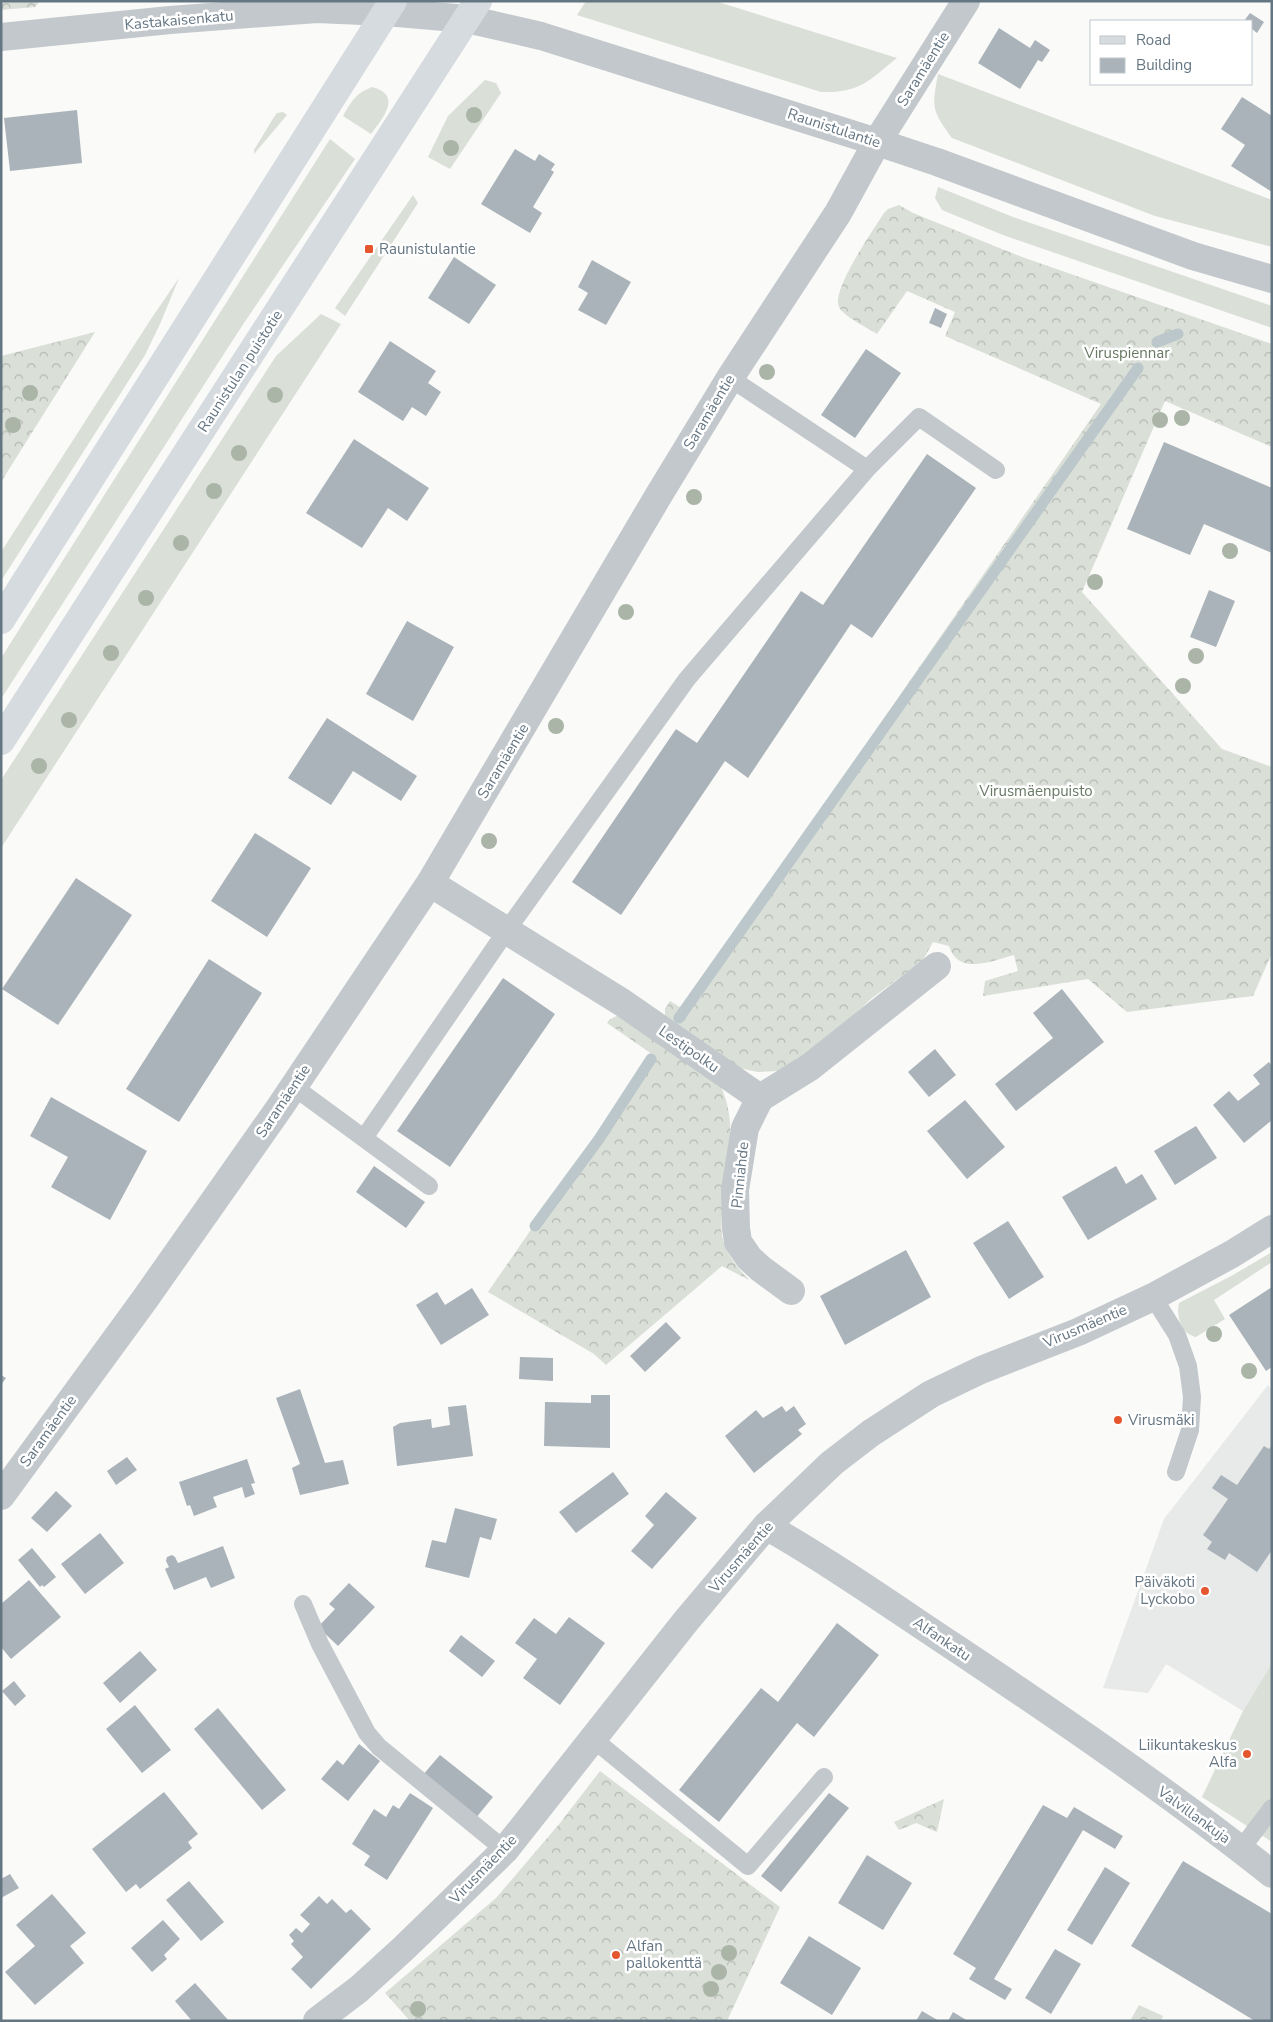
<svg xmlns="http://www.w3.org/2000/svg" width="1273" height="2022" font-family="'Nunito Sans',sans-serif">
	<defs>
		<pattern id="forest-crowns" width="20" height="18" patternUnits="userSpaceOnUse" patternTransform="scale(1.25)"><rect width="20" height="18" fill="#dadfd7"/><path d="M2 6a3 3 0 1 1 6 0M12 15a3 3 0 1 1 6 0" fill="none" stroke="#b4b9b4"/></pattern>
	</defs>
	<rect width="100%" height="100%" fill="#fafaf8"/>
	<!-- built -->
	<path fill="#e8e9e9" d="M1268,1385l4,6v272l-29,48 -77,-47 -18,29 -45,-5 61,-169z"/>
	<!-- grass -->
	<path fill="#dadfd7" d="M586,1h129l182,57c-29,23 -36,35 -76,34l-244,-77z
		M938,74l334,126v47l-117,-31 -203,-78c-21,-29 -20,-30 -14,-64z
		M485,80l11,3 5,10 -51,76 -22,-12 20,-41z
		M372,87c31,8 11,31 -1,47l-28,-18c8,-14 13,-23 29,-29z
		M283,112l4,3 -33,39v-4l20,-33 3,-4z
		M330,139l25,20 -113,167 -241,373v-41z
		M938,187l75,30 259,89v22l-269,-93 -61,-25 -7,-12z
		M413,195l5,8 -73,113 -10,-8z
		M179,278l-19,46 -15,31 -144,226v-29l150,-233z
		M321,314l20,10 -340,524v-68l275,-424z
		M1272,1252v10l-58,38 11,19 -29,18c-15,-3 -20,-21 -17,-34l54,-28z
		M1272,1663v179l-70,-45 41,-86z"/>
	<!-- forest -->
	<path fill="url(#forest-crowns)" d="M1,1h39l-5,6 -34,3z
		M899,205l14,8 109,44 250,87v103l-107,-46 -83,191 140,157 50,18v186l-19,43 -126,16 -39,-33 -105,17 2,-15 33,-10 -4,-16c-22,6 -56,21 -65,-9l-16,-4 -10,18 -51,38 -63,59 -24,12 -8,2 -19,1 -19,-4 -74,-52v-7l5,-8 13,8 418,-605 -156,-68 10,-24 -48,-21 -30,43c-9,-6 -34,-18 -38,-27 -8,-17 35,-78 45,-94l4,-4z
		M95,332l-94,150v-126z
		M626,1011l95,76c16,34 8,74 4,109 -2,13 -5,26 -3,39 3,18 15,32 27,45l-27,-14 -116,99 -12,-11 -106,-62 164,-238 -45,-31 2,-3z
		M600,1771l180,136 -53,114h-317l-25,-28 111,-95 64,-75z
		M944,1799l-7,33 -21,-9 -17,7 -5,-8z
		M1139,2005l24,11 -2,5h-31z"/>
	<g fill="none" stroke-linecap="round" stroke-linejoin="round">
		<!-- stream -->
		<path stroke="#bbc7cb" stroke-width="11" d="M1157,342l21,-8
			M679,1018l459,-650
			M535,1226l64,-87 52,-80"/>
	</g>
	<!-- building -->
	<path fill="#aab3b9" d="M1250,13l14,9 -7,11 -5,-4v-8h-8z
		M999,28l31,20 5,-8 15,10 -8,12 -4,-2 -18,29 -42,-26z
		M1242,97l30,19v76l-41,-26 14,-21 -24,-16z
		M77,110l5,53 -72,8 -6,-53z
		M515,149l20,12 4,-7 16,10 -4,6 3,2 -21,35 9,6 -12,20 -49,-29z
		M454,257l42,28 -27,39 -41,-26z
		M592,260l39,22 -25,43 -28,-15 10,-17 -10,-6z
		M935,308l12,6 -6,14 -12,-5z
		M390,341l46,30 -8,12 13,9 -15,24 -14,-9 -9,14 -45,-29z
		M866,349l35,24 -46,65 -34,-23z
		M354,439l75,49 -22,33 -19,-13 -26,40 -56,-35z
		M1164,442l108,46v65l-68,-29 -14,31 -63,-26z
		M927,454l49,34 -104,150 -21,-14 -103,154 -23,-17 -104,154 -49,-33 104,-153 21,14 104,-152 22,14z
		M1209,590l26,11 -19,46 -26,-10z
		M407,621l47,26 -41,74 -47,-27z
		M327,718l90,58 -16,25 -48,-30 -22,34 -43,-27z
		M255,833l56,35 -44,69 -56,-36z
		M76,878l56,37 -74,110 -56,-36z
		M209,959l53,34 -83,129 -53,-33z
		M503,978l52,36 -105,153 -53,-36z
		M1062,989l42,53 -88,69 -21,-27 58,-46 -20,-25z
		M935,1049l21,26 -27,22 -21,-25z
		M1269,1062l3,4v54l-28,23 -31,-38 16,-14 9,10 22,-17 -7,-9z
		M51,1097l96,54 -37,69 -59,-33 17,-30 -38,-21z
		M965,1100l40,47 -38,32 -40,-48z
		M1196,1126l21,32 -42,27 -21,-34z
		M374,1166l51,36 -19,26 -50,-36z
		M1116,1166l10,18 16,-10 15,25 -69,41 -26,-43z
		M1008,1221l36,56 -35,22 -36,-56z
		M906,1250l25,47 -86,48 -25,-49z
		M1272,1287v80l-6,4 -37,-56z
		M472,1288l17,27 -48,30 -25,-40 21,-13 8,13z
		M666,1322l15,16 -36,34 -15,-16z
		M520,1357l33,1v23l-34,-2z
		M1,1375l5,3 -5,7z
		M300,1389l25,74 18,-3 6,24 -49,11 -8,-27 8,-4 -24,-66z
		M591,1395h19v53l-66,-2 1,-44 46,1z
		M466,1405l7,51 -76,10 -4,-39 7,-4 31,-4 1,9 18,-3 -2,-18z
		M782,1406l4,6 8,-6 12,18 -8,6 4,4 -48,39 -29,-37 31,-26 7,8z
		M1272,1445v105l-15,22 -28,-19 -4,7 -18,-11 5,-7 -9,-7 25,-36 -16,-11 9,-13 16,10 27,-39 5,3z
		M127,1457l10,13 -21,15 -9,-14z
		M247,1459l8,24 -4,1 4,10 -10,4 -3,-11 -29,10 4,10 -23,9 -4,-11 -3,1 -8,-24z
		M613,1472l16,22 -53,39 -17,-21z
		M56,1491l16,15 -25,26 -16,-14z
		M666,1492l31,26 -45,51 -21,-18 23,-26 -9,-9z
		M455,1508l42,11 -6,21 -11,-3 -11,41 -44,-11 7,-27 14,3z
		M100,1533l24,30 -39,31 -24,-30z
		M223,1546l12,32 -24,10 -5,-11 -32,13 -9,-21 4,-2 -3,-6 1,-4 5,-2 3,2 3,6z
		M32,1548l24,29 -12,10 -2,-2 -2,2 -22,-27z
		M29,1580l32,37 -50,42 -10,-12v-43z
		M349,1583l26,24 -37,39 -20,-19 17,-18 -6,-5z
		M569,1617l36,26 -45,62 -37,-27 14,-19 -22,-16 19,-25 22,16z
		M837,1623l42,32 -65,82 -17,-14 -78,99 -40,-32 82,-102 17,14z
		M461,1635l34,26 -13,16 -33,-26z
		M140,1651l17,19 -37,33 -17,-20z
		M14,1681l12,15 -11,10 -13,-15z
		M135,1705l36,45 -29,23 -36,-44z
		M218,1708l68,82 -24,20 -68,-81z
		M359,1744l21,17 -32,40 -27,-22 16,-19 6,5z
		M440,1755l53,42 -18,22 -53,-43z
		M164,1792l34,42 -10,8 4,6 -52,41 -4,-5 -10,8 -34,-43z
		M410,1793l23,15 -46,72 -23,-15 6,-9 -18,-12 22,-35 12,8 7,-12 6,4z
		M829,1793l20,15 -68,84 -20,-16z
		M1043,1805l24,13 7,-11 49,29 -8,13 -32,-19 -89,149 18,10 -7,11 -36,-21 7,-11 -23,-14z
		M867,1855l45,28 -29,47 -45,-27z
		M1183,1861l89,53v107h-17l-124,-75z
		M1105,1867l25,16 -38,62 -25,-15z
		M10,1874l9,14 -18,10v-19z
		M189,1881l35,41 -23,19 -35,-41z
		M52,1894l34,39 -16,13 14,17 -49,42 -30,-33 30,-26 -19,-21z
		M319,1896l8,8 5,-5 14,14 5,-4 20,20 -60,60 -20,-20 12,-12 -12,-13 3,-3 -5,-6 7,-7 6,5 8,-9 -10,-9z
		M163,1920l17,19 -16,16 3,4 -15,13 -21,-24z
		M809,1936l52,32 -29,47 -52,-32z
		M1055,1949l26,15 -30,50 -26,-16z
		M195,1983l34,38h-37l-17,-20z
		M922,2011l17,10h-23z
		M953,2012l15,9h-20z"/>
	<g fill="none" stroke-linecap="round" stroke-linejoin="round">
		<!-- lane -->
		<path stroke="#c3c8cc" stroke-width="18" d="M730,378l137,91
			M294,1087l135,99
			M364,1138l143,-208 180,-251 180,-210 52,-52 77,53
			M1153,1297l24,38 11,31 4,31 -2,33 -14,42
			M303,1604l17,40 47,89 12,14 126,103
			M592,1738l156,128 76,-89
			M1241,1849l31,-41"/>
		<!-- street -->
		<path stroke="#c3c8cc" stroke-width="28" d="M1,37l169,-17 147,-11 69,3 81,7 74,17 336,106 60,20 256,94 79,23
			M430,883l193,120 137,95 50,-31 127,-101
			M760,1098l-15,30 -10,62 1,38 2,14 11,16 12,11 30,22
			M1,1496l144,-197 135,-192 150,-224 227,-385 73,-120 108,-165 39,-71 89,-141
			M766,1526c65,37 126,80 188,121 108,72 216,146 318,227
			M317,2021l42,-32 45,-41 101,-98 181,-229 80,-95 66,-63 39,-30 60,-39 50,-24 97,-38 75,-35 79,-43 40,-25"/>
		<!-- secondary -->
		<path stroke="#d6dbdf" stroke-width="28" d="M1,620l392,-619
			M1,741l477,-740"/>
	</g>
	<!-- trees -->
	<g fill="#aab4a7">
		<circle cx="474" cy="115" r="8"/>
		<circle cx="451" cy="148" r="8"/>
		<circle cx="767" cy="372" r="8"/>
		<circle cx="30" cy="393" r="8"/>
		<circle cx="275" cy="395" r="8"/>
		<circle cx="1182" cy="418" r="8"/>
		<circle cx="1160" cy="420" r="8"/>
		<circle cx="13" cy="425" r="8"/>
		<circle cx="239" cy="453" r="8"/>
		<circle cx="214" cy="491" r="8"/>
		<circle cx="694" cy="497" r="8"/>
		<circle cx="181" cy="543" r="8"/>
		<circle cx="1230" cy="551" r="8"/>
		<circle cx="1095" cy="582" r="8"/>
		<circle cx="146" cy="598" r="8"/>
		<circle cx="626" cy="612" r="8"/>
		<circle cx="111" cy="653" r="8"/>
		<circle cx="1196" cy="656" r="8"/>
		<circle cx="1183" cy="686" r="8"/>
		<circle cx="69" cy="720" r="8"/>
		<circle cx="556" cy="726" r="8"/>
		<circle cx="39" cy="766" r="8"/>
		<circle cx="489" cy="841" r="8"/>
		<circle cx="1214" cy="1334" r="8"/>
		<circle cx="1249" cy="1371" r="8"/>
		<circle cx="729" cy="1953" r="8"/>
		<circle cx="719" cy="1972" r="8"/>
		<circle cx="711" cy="1989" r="8"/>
		<circle cx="418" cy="2009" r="8"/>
	</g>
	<!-- markers -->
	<g fill="#e4572e" stroke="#fff" stroke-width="2">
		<rect x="364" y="244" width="10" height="10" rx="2.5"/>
		<circle cx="1118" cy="1420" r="5"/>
		<circle cx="1205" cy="1591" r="5"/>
		<circle cx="1247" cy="1754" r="5"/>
		<circle cx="616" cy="1955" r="5"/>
	</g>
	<g text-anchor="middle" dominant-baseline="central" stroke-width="5" stroke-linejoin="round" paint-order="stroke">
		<!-- street labels -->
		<g font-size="15" fill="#657683" stroke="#fff">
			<text transform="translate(179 20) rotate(-5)">Kastakaisenkatu</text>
			<text transform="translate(923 69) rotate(-58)">Saramäentie</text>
			<text transform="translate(834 128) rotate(18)">Raunistulantie</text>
			<text transform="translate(240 371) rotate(-57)">Raunistulan puistotie</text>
			<text transform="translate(709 412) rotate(-59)">Saramäentie</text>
			<text transform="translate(503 761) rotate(-59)">Saramäentie</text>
			<text transform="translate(689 1049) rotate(35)">Lestipolku</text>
			<text transform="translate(283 1101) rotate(-56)">Saramäentie</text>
			<text transform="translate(740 1175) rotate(-84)">Pinniahde</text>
			<text transform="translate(1085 1326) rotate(-23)">Virusmäentie</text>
			<text transform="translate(48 1431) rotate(-54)">Saramäentie</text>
			<text transform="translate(741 1557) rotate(-49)">Virusmäentie</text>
			<text transform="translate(942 1639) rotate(34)">Alfankatu</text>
			<text transform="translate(1194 1815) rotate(36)">Valvillankuja</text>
			<text transform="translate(483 1869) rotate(-46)">Virusmäentie</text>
		</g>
		<!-- poi labels -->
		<g font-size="15" fill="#657683" stroke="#fff" text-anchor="start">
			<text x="379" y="249">Raunistulantie</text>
			<text x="1128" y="1420">Virusmäki</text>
			<text x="1195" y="1582" text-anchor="end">Päiväkoti<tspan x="1195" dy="17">Lyckobo</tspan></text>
			<text x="1237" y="1745" text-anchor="end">Liikuntakeskus<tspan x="1237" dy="17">Alfa</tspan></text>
			<text x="626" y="1946">Alfan<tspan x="626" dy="17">pallokenttä</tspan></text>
		</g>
		<!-- park labels -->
		<g font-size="15" fill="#687a64" stroke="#fff">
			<text x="1127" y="353">Viruspiennar</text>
			<text x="1036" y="791">Virusmäenpuisto</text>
		</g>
	</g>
	<!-- border -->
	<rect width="1273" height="2022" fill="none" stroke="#657683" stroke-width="5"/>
	<!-- legend -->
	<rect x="1090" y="20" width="162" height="65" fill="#ffffff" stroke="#c1c8cd"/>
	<rect x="1100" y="36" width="25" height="8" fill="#d6dbdf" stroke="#c1c8cd"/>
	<text x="1136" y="45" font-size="15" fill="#657683">Road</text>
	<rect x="1100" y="58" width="25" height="15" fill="#aab3b9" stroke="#c1c8cd"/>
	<text x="1136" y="70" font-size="15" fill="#657683">Building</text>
</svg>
